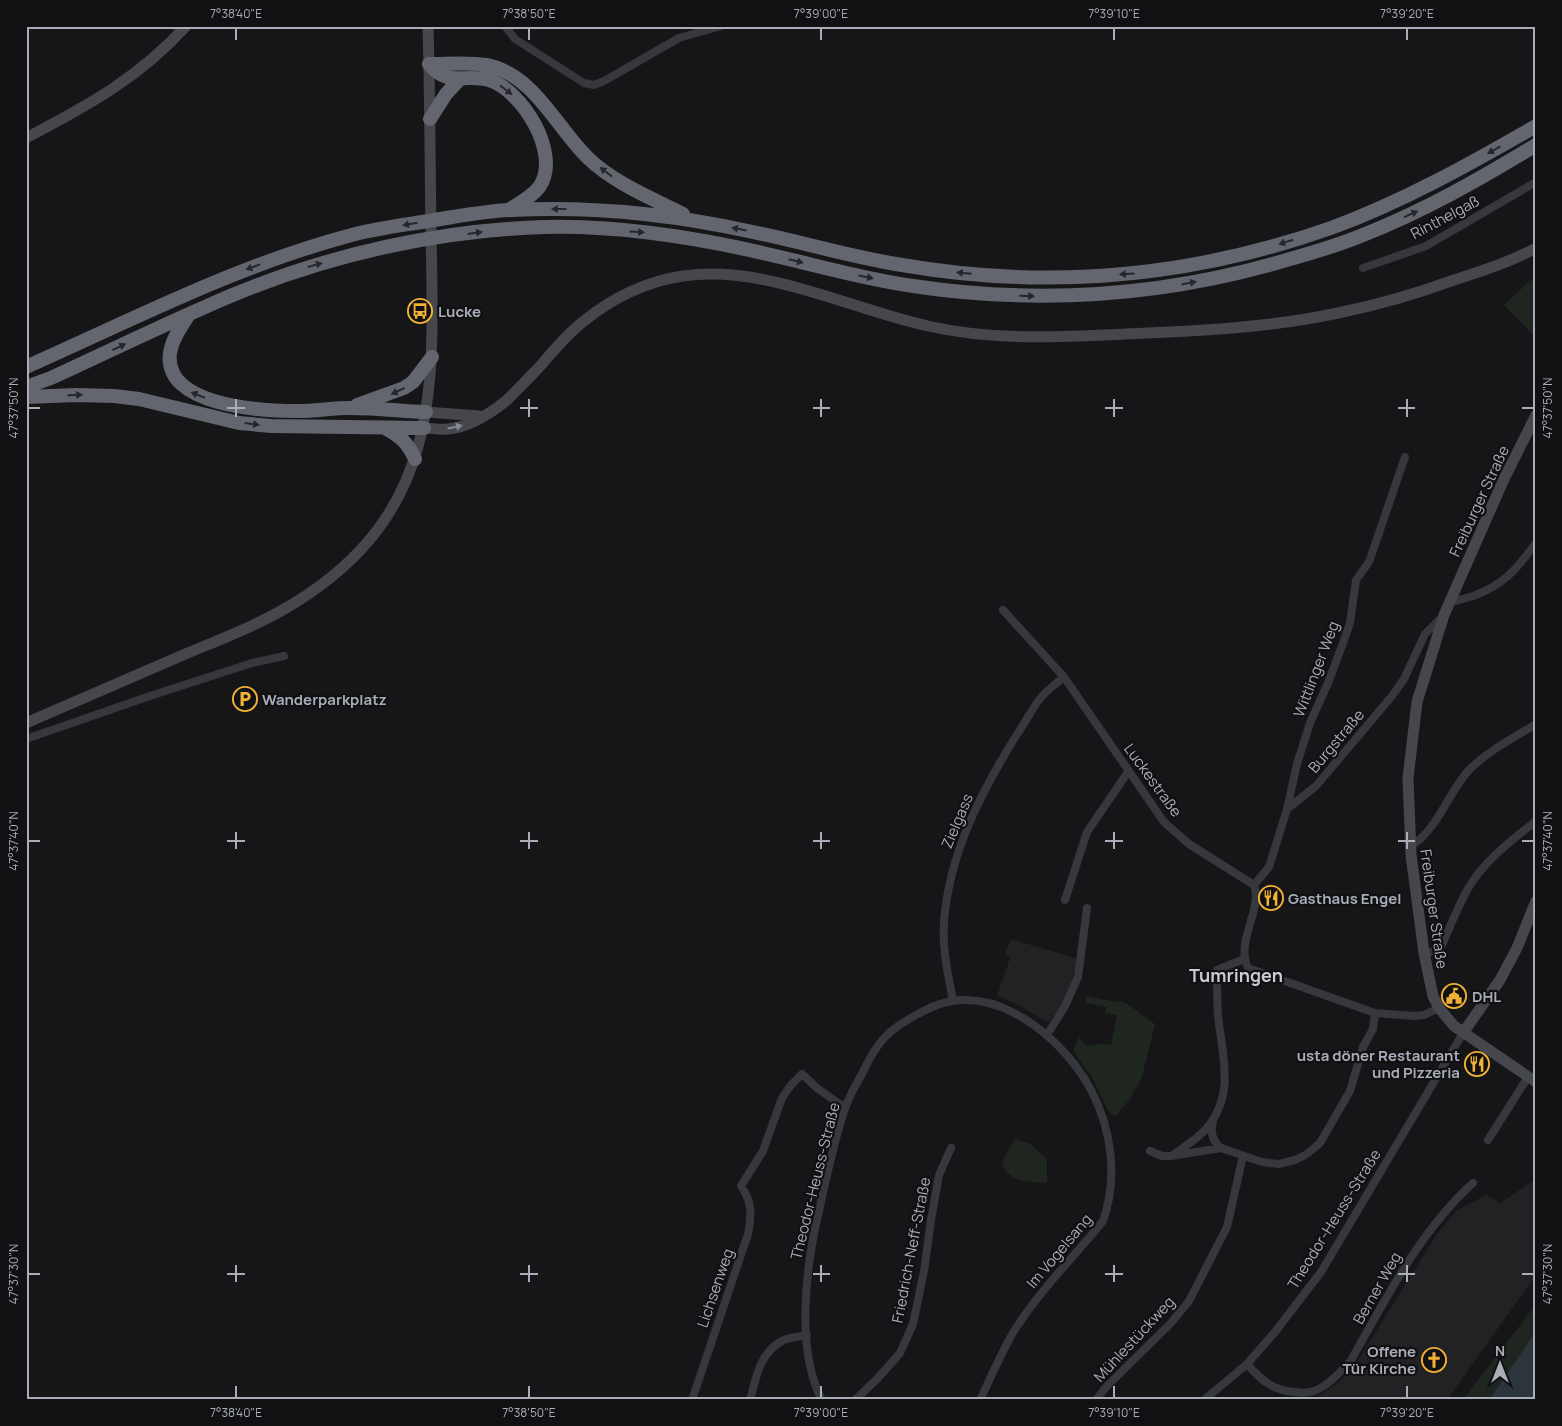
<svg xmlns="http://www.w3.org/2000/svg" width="1562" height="1426" font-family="Manrope,sans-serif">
	<rect width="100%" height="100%" fill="#161618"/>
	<!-- built -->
	<path fill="#222225" d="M1011,939l67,20 -8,29 -6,14 -16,21 -33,-20 -18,-7 13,-38 -5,-4z
		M1536,1179v96l-89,125h-125l-3,-5 20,-13 19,-22 77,-123 21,-26 30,-16 14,8z"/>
	<!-- green -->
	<path fill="#1e261f" d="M1536,275v63l-32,-33z
		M1086,996l29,6 8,-1 32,23 -13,53 -12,22 -15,18 -7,-6 -15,-32 -20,-28 6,-14 7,9 12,-2 13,1 6,-30 -12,-2 1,-6 -21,-4z
		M1015,1139l15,5 17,15v24c-22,-3 -29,3 -45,-17l3,-11z
		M1536,1304v27l-47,69h-26z"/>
	<!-- water -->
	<path fill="#2c353c" d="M1536,1331v64l-5,5h-42z"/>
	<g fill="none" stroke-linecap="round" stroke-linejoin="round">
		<!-- street -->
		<path stroke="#37383d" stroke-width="8" d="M505,26l10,13 69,44 10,2 10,-4 75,-43 42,-12
			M1363,268l63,-22 110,-64
			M1449,602c24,-4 48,-14 65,-32 8,-8 15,-18 22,-27
			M1003,610l61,67 100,145 25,22 65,41c1,3 2,8 2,12 -1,23 -19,48 -8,71l127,45 40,3 9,-1 15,-7
			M26,739l121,-42 105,-34 32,-7
			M1287,809l29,-23 76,-90 12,-17 21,-45 16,-16
			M1411,846c27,-17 37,-53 58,-76 19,-19 44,-32 67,-46
			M1254,885l15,-18 18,-58 10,-45 13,-41 18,-40 15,-40 7,-20 6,-43 13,-18 36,-105
			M1065,900l22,-68 41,-60
			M1424,953l12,-2 5,-4c9,-20 17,-41 28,-60 16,-27 43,-47 67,-66
			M953,1001c-5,-27 -11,-52 -9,-79 5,-68 37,-130 72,-186 8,-12 15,-25 23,-36 6,-9 17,-16 25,-23
			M1047,1035l18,-29 13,-29 9,-69
			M1213,1121c-3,11 -1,20 8,27
			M1488,1140l40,-63
			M1150,1151l12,5h9l50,-8 41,14 17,2 16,-4 12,-6 13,-11 30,-52 13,-44 10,-18 2,-16
			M1173,1155c11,-8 24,-16 33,-26 30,-35 16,-73 12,-114 -1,-15 -1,-30 -1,-45l27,-11
			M1247,1364c14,16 26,27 48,28 6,1 14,1 19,-1 14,-5 26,-19 36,-29 36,-63 69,-130 123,-179
			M692,1400l56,-166c4,-18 4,-33 -7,-48l22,-35 19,-53 9,-13 11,-11 15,14 28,20
			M750,1400c6,-22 10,-49 34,-60 6,-3 16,-3 23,-5
			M822,1400c-27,-51 -16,-135 -3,-189 8,-35 15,-72 27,-105 4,-12 11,-23 17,-34 6,-13 13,-26 23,-36 7,-7 16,-13 25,-18 13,-8 27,-15 42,-17 56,-8 114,43 138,89 21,40 27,89 12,131 -29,36 -64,70 -89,110 -13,22 -23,46 -34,69
			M855,1400l23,-22 22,-25 13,-29 11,-53 7,-51 8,-45 12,-27
			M1096,1400l11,-14 64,-63 18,-22 38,-74 16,-71
			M1204,1400l43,-36 28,-32 46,-60 142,-239"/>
		<!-- secondary -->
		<path stroke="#45474d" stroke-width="11" d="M26,138c61,-32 113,-60 160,-112
			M426,412l53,4
			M1536,415l-32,64 -60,136 -27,87 -9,76 3,77 13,98 9,43 6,12 15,18 82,56
			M424,428c7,0 16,2 24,1 22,-2 43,-16 59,-29 12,-12 24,-24 35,-36 13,-15 26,-31 42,-43 28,-23 63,-40 99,-45 81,-12 167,33 245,50 65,15 132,11 197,8 71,-3 143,-6 213,-21 39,-8 78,-19 116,-33 28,-9 56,-18 82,-32
			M26,723c52,-23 105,-45 157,-68 38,-16 78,-31 113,-53 146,-91 138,-215 135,-368 -1,-69 -1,-138 -3,-208
			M1463,1033l37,-53 17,-32 19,-47"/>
		<!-- highway -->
		<path stroke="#63666e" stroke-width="14" d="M429,64c18,0 39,-2 57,1 48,9 70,62 102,93 26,25 63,40 95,56
			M429,64c19,24 36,9 60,16 33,10 72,73 51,106 -7,10 -20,17 -30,23
			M430,119l16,-25 14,-15
			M188,316c-7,11 -16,23 -18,37 -7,53 91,58 127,58 18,0 36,-3 53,-3 26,0 51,3 76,4
			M26,367c106,-47 210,-101 322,-131 28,-8 57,-11 86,-16 26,-4 52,-9 78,-10 79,-4 158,4 236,21 51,10 102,26 154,34 145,25 290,12 429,-37 71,-26 139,-64 205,-102
			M26,387l25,-9c61,-28 122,-58 184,-84 97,-40 205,-64 310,-67 80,-2 161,12 239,31 42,10 85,22 129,28 127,19 253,10 377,-27 25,-7 49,-14 73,-24 61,-24 117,-56 173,-90
			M26,397l50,-2 38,1 25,3 100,24 32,3 153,2
			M357,405l47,-17 9,-6 19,-25
			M385,428c15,8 23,15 30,31"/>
	</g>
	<!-- one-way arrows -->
	<defs><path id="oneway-solid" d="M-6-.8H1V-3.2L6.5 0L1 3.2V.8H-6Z" transform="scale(1.25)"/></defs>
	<g fill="#26262a">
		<use href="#oneway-solid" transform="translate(506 90) rotate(37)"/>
		<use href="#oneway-solid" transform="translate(1494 150) rotate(151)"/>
		<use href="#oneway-solid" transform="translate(606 172) rotate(-143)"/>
		<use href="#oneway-solid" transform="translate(559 209) rotate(-180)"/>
		<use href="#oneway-solid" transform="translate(1411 214) rotate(-24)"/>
		<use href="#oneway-solid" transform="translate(410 224) rotate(170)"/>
		<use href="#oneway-solid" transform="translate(739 229) rotate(-169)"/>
		<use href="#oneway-solid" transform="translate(637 232) rotate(4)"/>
		<use href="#oneway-solid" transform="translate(475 233) rotate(-8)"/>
		<use href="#oneway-solid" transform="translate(1286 242) rotate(163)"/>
		<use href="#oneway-solid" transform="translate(796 261) rotate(14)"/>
		<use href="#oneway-solid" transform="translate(315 265) rotate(-16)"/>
		<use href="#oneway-solid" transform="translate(253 267) rotate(160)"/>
		<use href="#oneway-solid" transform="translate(964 273) rotate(-175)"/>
		<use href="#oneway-solid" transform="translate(1127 274) rotate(176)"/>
		<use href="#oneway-solid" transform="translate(866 277) rotate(11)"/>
		<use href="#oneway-solid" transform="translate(1189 283) rotate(-11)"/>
		<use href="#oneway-solid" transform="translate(1027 296) rotate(2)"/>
		<use href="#oneway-solid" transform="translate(119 347) rotate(-25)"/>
		<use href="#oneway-solid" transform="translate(398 391) rotate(155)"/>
		<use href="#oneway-solid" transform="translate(75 395) rotate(-1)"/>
		<use href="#oneway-solid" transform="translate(198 395) rotate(-158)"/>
		<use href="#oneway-solid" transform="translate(252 424) rotate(7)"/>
	</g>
	<use fill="#858993" href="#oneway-solid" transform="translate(455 427) rotate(-12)"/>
	<!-- ticks -->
	<path fill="none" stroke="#a8adb8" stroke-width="2" d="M236,28v12M529,28v12M821,28v12M1114,28v12M1407,28v12M236,399v18M529,399v18M821,399v18M1114,399v18M1407,399v18M28,408h12M227,408h18M520,408h18M813,408h17M1105,408h18M1398,408h17M1522,408h12M236,832v17M529,832v17M821,832v17M1114,832v17M1407,832v17M28,841h12M227,841h18M520,841h18M813,841h17M1105,841h18M1398,841h17M1522,841h12M236,1265v17M529,1265v17M821,1265v17M1114,1265v17M1407,1265v17M28,1274h12M227,1274h18M520,1274h18M813,1274h17M1105,1274h18M1398,1274h17M1522,1274h12M236,1386v12M529,1386v12M821,1386v12M1114,1386v12M1407,1386v12"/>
	<!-- icons -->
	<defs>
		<symbol id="bus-ring" viewBox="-11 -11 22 22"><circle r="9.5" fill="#111113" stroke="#f2b134" stroke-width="1.5"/><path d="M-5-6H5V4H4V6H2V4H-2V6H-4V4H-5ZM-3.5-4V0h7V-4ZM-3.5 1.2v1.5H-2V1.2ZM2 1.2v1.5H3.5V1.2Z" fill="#f2b134"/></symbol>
		<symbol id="parking-ring" viewBox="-11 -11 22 22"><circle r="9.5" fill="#111113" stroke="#f2b134" stroke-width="1.5"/><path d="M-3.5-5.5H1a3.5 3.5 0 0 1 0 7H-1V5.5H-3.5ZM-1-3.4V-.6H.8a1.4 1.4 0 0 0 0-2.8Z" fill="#f2b134"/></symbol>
		<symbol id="restaurant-ring" viewBox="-11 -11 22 22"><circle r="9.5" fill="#111113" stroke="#f2b134" stroke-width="1.5"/><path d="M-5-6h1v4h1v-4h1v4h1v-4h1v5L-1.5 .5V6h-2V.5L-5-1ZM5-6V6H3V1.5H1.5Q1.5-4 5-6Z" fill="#f2b134"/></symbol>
		<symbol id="civic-ring" viewBox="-11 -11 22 22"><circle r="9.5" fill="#111113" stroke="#f2b134" stroke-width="1.5"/><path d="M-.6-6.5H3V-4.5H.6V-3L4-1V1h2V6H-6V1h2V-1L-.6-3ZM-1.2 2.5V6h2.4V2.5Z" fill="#f2b134"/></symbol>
		<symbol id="church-ring" viewBox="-11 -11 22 22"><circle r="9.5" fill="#111113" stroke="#f2b134" stroke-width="1.5"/><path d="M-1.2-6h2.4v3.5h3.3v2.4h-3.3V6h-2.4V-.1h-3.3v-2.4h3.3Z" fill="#f2b134"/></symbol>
	</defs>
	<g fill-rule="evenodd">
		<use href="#bus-ring" x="406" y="297" width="28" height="28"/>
		<use href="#parking-ring" x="231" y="685" width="28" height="28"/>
		<use href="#restaurant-ring" x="1257" y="884" width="28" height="28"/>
		<use href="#civic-ring" x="1440" y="982" width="28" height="28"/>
		<use href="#restaurant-ring" x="1463" y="1050" width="28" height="28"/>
		<use href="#church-ring" x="1420" y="1346" width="28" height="28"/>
	</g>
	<g text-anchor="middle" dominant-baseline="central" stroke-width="4.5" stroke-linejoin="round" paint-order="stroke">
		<!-- street labels -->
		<g font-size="15" fill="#a8adb8" stroke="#111113">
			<text transform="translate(1445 217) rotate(-28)">Rinthelgaß</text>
			<text transform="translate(1479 501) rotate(-65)">Freiburger Straße</text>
			<text transform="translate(1316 669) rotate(-69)">Wittlinger Weg</text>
			<text transform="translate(1336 741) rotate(-50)">Burgstraße</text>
			<text transform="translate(1153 780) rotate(54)">Luckestraße</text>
			<text transform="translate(957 821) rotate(-67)">Zielgass</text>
			<text transform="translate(1434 909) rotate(82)">Freiburger Straße</text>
			<text transform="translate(815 1181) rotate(-76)">Theodor-Heuss-Straße</text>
			<text transform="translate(1334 1219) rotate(-58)">Theodor-Heuss-Straße</text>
			<text transform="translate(911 1250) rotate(-79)">Friedrich-Neff-Straße</text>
			<text transform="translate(1059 1251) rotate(-50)">Im Vogelsang</text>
			<text transform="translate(715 1288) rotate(-71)">Lichsenweg</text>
			<text transform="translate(1377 1288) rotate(-60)">Berner Weg</text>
			<text transform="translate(1134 1339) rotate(-47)">Mühlestückweg</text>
		</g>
		<!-- poi labels -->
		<g font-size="15" font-weight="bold" fill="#a8adb8" stroke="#111113" text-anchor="start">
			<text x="438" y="311">Lucke</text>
			<text x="262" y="699">Wanderparkplatz</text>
			<text x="1288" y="898">Gasthaus Engel</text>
			<text x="1472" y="996">DHL</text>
			<text x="1460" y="1055" text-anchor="end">usta döner Restaurant<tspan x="1460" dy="17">und Pizzeria</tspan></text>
			<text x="1416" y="1351" text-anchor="end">Offene<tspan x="1416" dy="17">Tür Kirche</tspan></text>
		</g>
		<!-- quarter labels -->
		<g font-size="18" font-weight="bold" fill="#c9ccd4" stroke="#111113">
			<text x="1236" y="975">Tumringen</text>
		</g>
	</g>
	<!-- border -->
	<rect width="1562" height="1426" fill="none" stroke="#111113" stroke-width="55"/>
	<!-- north arrow -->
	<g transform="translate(1500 1364)" stroke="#111113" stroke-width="4" paint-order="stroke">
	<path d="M0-4L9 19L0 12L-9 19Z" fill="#a8adb8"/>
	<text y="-8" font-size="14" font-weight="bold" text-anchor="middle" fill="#a8adb8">N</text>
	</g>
	<rect x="28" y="28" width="1506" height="1370" fill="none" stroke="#a8adb8" stroke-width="2"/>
	<g font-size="12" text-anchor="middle" fill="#a8adb8">
		<text x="236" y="18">7°38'40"E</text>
		<text x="529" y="18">7°38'50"E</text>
		<text x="821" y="18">7°39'00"E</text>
		<text x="1114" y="18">7°39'10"E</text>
		<text x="1407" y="18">7°39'20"E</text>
		<text transform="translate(14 408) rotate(-90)" y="4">47°37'50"N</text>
		<text transform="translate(1548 408) rotate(-90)" y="4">47°37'50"N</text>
		<text transform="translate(14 841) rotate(-90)" y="4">47°37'40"N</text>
		<text transform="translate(1548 841) rotate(-90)" y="4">47°37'40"N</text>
		<text transform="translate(14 1274) rotate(-90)" y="4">47°37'30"N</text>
		<text transform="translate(1548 1274) rotate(-90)" y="4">47°37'30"N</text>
		<text x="236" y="1417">7°38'40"E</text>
		<text x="529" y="1417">7°38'50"E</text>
		<text x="821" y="1417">7°39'00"E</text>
		<text x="1114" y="1417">7°39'10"E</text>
		<text x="1407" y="1417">7°39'20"E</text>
	</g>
</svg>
